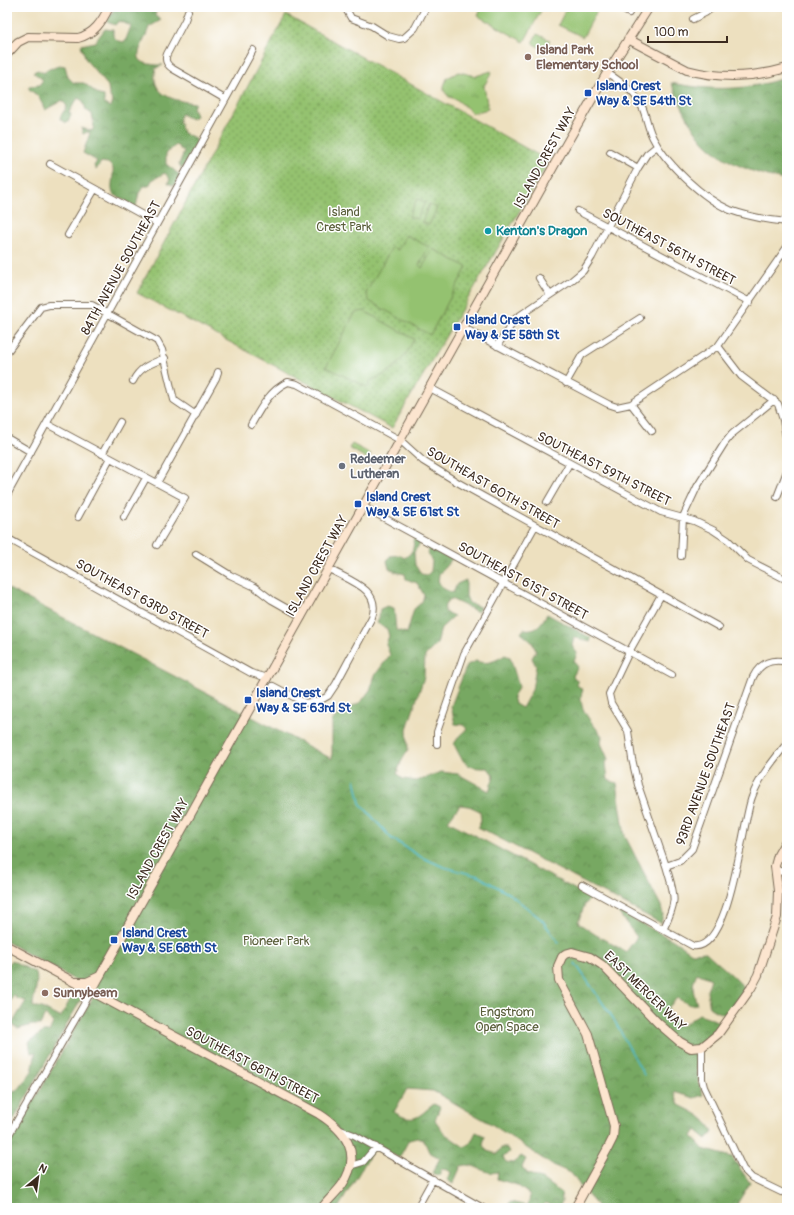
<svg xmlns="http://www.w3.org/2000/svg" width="794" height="1215" font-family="Pangolin,sans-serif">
	<defs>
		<pattern id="grass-tufts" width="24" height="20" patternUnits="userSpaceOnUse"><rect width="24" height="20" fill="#94c270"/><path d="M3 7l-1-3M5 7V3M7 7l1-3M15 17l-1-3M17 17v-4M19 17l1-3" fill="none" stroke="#7a9e5b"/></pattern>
		<pattern id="forest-crowns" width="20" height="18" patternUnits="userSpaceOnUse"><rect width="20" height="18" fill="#77a862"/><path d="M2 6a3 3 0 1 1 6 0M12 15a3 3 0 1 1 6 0" fill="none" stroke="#638950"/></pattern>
		<pattern id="park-dots" width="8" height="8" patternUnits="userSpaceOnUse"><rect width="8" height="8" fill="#94c270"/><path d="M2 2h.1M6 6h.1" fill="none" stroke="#7a9e5b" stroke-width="1.8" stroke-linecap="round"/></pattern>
	</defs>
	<rect width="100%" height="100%" fill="#fff"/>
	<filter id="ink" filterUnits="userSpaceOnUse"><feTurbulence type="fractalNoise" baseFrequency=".025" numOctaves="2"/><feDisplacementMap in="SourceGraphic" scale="8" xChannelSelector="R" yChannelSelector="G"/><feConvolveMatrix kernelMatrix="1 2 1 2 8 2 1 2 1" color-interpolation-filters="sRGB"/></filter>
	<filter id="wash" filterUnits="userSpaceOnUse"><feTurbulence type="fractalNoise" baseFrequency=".012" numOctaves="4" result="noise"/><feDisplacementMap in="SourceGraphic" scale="16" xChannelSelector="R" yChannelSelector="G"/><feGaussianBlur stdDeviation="0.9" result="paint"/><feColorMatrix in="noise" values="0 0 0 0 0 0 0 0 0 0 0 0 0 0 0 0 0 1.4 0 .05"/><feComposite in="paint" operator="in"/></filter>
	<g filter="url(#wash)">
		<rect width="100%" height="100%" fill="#ede0bf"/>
		<!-- grass -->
		<path fill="url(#grass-tufts)" stroke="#687647" d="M491,71l1,1 -8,14 4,23 -15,4 -17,-14 -7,-2 -5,-6v-5l3,-8 12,-6 17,4z"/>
		<!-- forest -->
		<path fill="url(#forest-crowns)" stroke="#596940" d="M115,7h42l-2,9 6,4 -12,7c-7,23 -25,38 14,38l-7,3c-7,27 18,33 39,35l-2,4 3,9 -5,3 -10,-5 -2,6 4,13 10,4 4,5 -15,27 -3,-5 5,-12 -8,-7 -10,8v11l14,11 -4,10h-4l-4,-2 2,-4 -5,-6 -13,7 -3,6h-5l-5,7 -3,14 -23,-13c-3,-9 1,-16 0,-26l-5,-5 -7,-1 -5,8 -2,-4 3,-5 -14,-8 7,-20 -3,-1 -4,2 -2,-6 11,3 2,-4 -2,-13 -6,-4 -3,-9 -5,-3 -9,14 2,3 -3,7h-4l-4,-3 1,-4 6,-8 -4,-7 -18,10 -6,-13 -10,-8v-3l10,-1 4,-5 -10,-8 5,-2 6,3 3,-4 7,-1 5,-3 6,1 3,11 6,6h10l15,12 5,1v8l6,3 3,-4 -4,-9 -1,-8 -22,-26 -5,-15 14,-3 10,-13 8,1v6l5,5 7,1 6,-16 -12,-5 -4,4 -8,-3z
			M787,77v104c-33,-8 -73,-20 -92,-51 -10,-14 -16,-31 -24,-47 42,8 76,8 116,-6z
			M416,538l6,3 -8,11 1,13 6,9 6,1 4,-4 1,-10c-4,-5 -5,-8 -2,-15l22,13 -13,15 -1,8 6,7 9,4 4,-9 9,-4v16l3,7 11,4 -2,5 -27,-13c-6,3 -7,6 -6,13l9,4 -13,12 -4,16 -12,12 -1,21 -17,52 1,21 -7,12 -4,12 6,5 13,2 25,-9 17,2 31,17 5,-15 -6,-8c-22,1 -25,-5 -34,-24l6,-9 7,-6 -4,-4 -8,-1 -4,-18 16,-41 9,-4c10,4 20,0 29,-6l5,2 9,30 -6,9 2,8 7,4 10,-18 4,-24 -4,-8 4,-7 -4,-9 -11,-9 3,-4c13,2 17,-5 23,-15l44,24 -1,4 -16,-5 -2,9 5,7 -3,9 4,5 -5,9 4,4v5l6,5c-8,17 10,33 19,46l-1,7 7,16 -2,4 2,17 9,3 8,53 36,70 2,9 -2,8 -183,-96 3,-6 -1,-10 -11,-5 -9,-1 -12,16 143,77 -6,6 -7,18c15,13 32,20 48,30l11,-15 -20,-26 56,29 19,13 14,-1c13,13 28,23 39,37l-18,27 -17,-8 -3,-17 4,-12 -14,-6c-6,11 -4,20 0,31l-7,1 -13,-7 -9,10 3,10 11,8 17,-12 9,3 13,6 -11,15 -10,6c-5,17 -4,34 3,51l-9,3 -20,-6 5,13c14,7 27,12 34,27l-6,7 -11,-9 -4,6 11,13 29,8 18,26 -13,21 5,4h-143l-18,-21 -10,-14 -19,-8 -59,-40 -60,-34 -26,-2 -13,23c21,13 24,4 40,-8l6,3 -5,13 9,13 20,14 6,-3 6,-12 9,4 -2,9 4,6 10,3 4,-6h6l2,4 -6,6 3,4 8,1 7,-7 5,3 -4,8 5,6 16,7 18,13 1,8 -3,7 -13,-5 -5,5h-34l3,-6 17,4 2,-4 1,-7 -13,-10 -20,-6 1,-7c-14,4 -24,-11 -37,-6l-8,18 -6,-4 4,-7 -3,-3 -7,-1 -2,7 -7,-3 8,-15 -11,-6 -5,-12 -7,-2 -8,2 -10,18 -23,-13 -38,63h-331v-60l89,-156 -89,-50v-354l325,171v-38l7,-8 22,-11 9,-12 5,-15 15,-20 -4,-11 3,-8 -2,-7 -10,-6 2,-5 1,-9 7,-3 7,2 2,22 11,3 7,-24 8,-7 2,-7 -7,-12 -11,-4 -1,-5 -10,-2 -6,-4 -2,-7 3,-5 10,-1 4,3c7,-3 11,-10 9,-18z
			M11,960l25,13c3,12 -3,22 -3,34 12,-1 17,8 28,10l12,-23 8,5 -74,133v-39l12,-4 13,-18 4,-19 -5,1 -2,-11 14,-10h6l4,-9 -8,-8 -5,10h-8l-14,4 -6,-5 14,-23 -9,-2 -3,-4 -7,11v-38z"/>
		<!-- park -->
		<path fill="url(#park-dots)" stroke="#687647" d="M286,15l263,146 -157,267 -255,-135z
			M352,444l19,10 -3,5 -19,-11z"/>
		<!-- pitch -->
		<path fill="#94c270" stroke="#687647" d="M482,7h61l-19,35 -46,-26z
			M567,7h26l5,2 -15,28 -25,-12z
			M537,34l13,6 -6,10 -12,-7z
			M417,199l8,3 -8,17 -8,-3z
			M429,204l8,4 -8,17 -7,-3z
			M406,235l23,12 -10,18 3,3 11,-19 34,18 -37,68 -61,-34 -3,-8 26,-46 6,3z
			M364,311l50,28c-9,20 -22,35 -43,41l-4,7 -41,-20 29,-54z"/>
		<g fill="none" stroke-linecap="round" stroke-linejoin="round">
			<!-- stream -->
			<path stroke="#4bb8c5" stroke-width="1.5" d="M355,779l5,24 31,35 30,19 23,10 34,9 33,19 31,25 17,23
				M575,963l38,55 31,57"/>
		</g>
	</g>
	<g filter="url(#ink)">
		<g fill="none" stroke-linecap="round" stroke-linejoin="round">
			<defs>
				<path id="street" d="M345,7l6,11 21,8 16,10 11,3 5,-1 11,-10 11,-21
					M618,7l11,6 3,-6
					M188,11l-3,9 -18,34c-3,7 0,11 6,15l52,30
					M693,19l12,-6 8,-6
					M607,73c15,9 30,20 36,36 4,10 5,20 10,29 13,26 51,61 77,72 19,7 38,10 57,12
					M610,152l28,16
					M50,164l107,59
					M578,211l172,91
					M68,235l27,-46
					M539,278l11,17
					M464,328l144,76 9,3 14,-3 21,27
					M497,346l19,-28 55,-37 12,-10 9,-14 46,-89 9,-14 10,-8
					M718,346l23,30 37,28 5,16 4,23
					M7,352l34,-45 8,-2h43l65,36 5,9 12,50 22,15
					M133,381c7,-14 17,-17 32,-23
					M566,383l16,-28 58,-37
					M430,388l231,124 33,9 19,9 15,10 20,20 39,20
					M631,404l87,-58 69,-99
					M47,424l138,74 -28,47
					M251,425c9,-16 19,-35 37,-43l9,2 103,56 23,21 34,21 262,145
					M7,438l24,14
					M102,454l18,-32
					M157,483l59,-105 2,-6
					M7,495l246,-445
					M777,497l10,-26
					M547,502l22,-38
					M364,507l308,168
					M78,517l32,-59
					M124,517l22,-39
					M7,538l244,135 17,5
					M196,554l34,21 25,12 17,13 30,17
					M681,556l2,-39 14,-30 27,-43 8,-10 42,-34
					M661,595l-32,57 -20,42 2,9 17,28 4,28 6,26 28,81
					M273,686l32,17 16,-3 7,-4 8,-12 36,-67c10,-28 -24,-37 -43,-48
					M437,744v-12l27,-78 71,-128
					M775,869l12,5
					M582,885l111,61c38,6 49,-124 59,-149 7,-20 22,-37 35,-54
					M664,928c14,-29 11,-31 2,-62l14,-5 12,-12 61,-172c7,-14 18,-19 34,-15
					M702,1047v32l2,8 39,82 9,9 29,14
					M338,1129l16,6 129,73
					M7,1138l84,-146
					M350,1166l13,-4 13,-15
					M417,1208l16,-29"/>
				<path id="secondary" d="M628,39l59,31c34,9 66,8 100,-2
					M7,54l11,-12 10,-5 50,1c16,-4 24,-16 31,-31
					M7,946l312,168c27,17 44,40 23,71 -6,8 -14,15 -20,23
					M75,982h12l13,-6
					M91,992l465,-830 51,-89 42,-66
					M575,1208l33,-60 5,-10 1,-12 -26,-92 -29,-54 -1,-14 4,-9 3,-3 7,-2 18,5 12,8 56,58 22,19 11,6 11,-1 16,-13 33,-46 7,-13 19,-58 1,-26 -3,-25 3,-11 9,-16"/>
			</defs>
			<!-- street casing -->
			<use href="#street" stroke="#796a56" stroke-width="8"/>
			<!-- secondary casing -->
			<use href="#secondary" stroke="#796a56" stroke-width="10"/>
			<!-- street -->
			<use href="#street" stroke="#fff" stroke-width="6"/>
			<!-- secondary -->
			<use href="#secondary" stroke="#fce5cf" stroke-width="8"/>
		</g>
	</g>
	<!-- markers -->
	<g fill="#8d6e63" stroke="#fff" stroke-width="1.5">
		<circle cx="528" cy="57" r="4"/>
		<circle cx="45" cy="993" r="4"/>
	</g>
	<g fill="#1a4fb4" stroke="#fff" stroke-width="1.5">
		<rect x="584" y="89" width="8" height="8" rx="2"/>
		<rect x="453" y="323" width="8" height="8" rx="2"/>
		<rect x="354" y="500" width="8" height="8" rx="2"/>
		<rect x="244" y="696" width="8" height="8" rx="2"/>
		<rect x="110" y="936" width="8" height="8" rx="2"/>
	</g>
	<circle fill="#0f9aa8" stroke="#fff" stroke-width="1.5" cx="488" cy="231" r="4"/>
	<circle fill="#6b7280" stroke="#fff" stroke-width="1.5" cx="342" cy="466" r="4"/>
	<g text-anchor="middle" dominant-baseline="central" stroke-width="3" stroke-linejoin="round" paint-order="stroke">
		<!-- education labels -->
		<g font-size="13" font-weight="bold" fill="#785e54" stroke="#fff" text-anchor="start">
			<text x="536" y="50">Island Park<tspan x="536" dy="15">Elementary School</tspan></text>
			<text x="53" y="993">Sunnybeam</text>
		</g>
		<!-- transit labels -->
		<g font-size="13" font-weight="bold" fill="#164399" stroke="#fff" text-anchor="start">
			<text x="596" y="86">Island Crest<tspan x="596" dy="15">Way &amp; SE 54th St</tspan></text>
			<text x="465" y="320">Island Crest<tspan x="465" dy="15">Way &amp; SE 58th St</tspan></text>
			<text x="366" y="497">Island Crest<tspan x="366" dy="15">Way &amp; SE 61st St</tspan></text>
			<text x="256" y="693">Island Crest<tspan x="256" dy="15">Way &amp; SE 63rd St</tspan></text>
			<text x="122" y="933">Island Crest<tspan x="122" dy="15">Way &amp; SE 68th St</tspan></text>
		</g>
		<!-- street labels -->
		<g font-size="13" fill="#3b2a1e" stroke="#fff">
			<text transform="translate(545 158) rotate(-61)">ISLAND CREST WAY</text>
			<text transform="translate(669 247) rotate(28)">SOUTHEAST 56TH STREET</text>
			<text transform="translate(121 268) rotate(-61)">84TH AVENUE SOUTHEAST</text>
			<text transform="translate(604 469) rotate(27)">SOUTHEAST 59TH STREET</text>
			<text transform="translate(493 488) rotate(30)">SOUTHEAST 60TH STREET</text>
			<text transform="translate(317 566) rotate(-61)">ISLAND CREST WAY</text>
			<text transform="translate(523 581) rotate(29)">SOUTHEAST 61ST STREET</text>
			<text transform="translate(142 599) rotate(29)">SOUTHEAST 63RD STREET</text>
			<text transform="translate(706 774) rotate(-70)">93RD AVENUE SOUTHEAST</text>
			<text transform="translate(158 849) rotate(-61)">ISLAND CREST WAY</text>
			<text transform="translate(645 991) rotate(44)">EAST MERCER WAY</text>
			<text transform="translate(252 1065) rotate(28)">SOUTHEAST 68TH STREET</text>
		</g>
		<!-- park labels -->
		<g font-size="13" fill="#5a5f3b" stroke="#fff">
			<text x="344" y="212">Island<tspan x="344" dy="15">Crest Park</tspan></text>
			<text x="276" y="941">Pioneer Park</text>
			<text x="507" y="1012">Engstrom<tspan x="507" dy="15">Open Space</tspan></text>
		</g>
		<!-- culture labels -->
		<g font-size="13" font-weight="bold" fill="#0d838f" stroke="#fff" text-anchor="start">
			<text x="496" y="231">Kenton's Dragon</text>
		</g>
		<!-- worship labels -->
		<g font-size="13" font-weight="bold" fill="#5b616d" stroke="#fff" text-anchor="start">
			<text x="350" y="459">Redeemer<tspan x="350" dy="15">Lutheran</tspan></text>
		</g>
	</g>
	<!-- margin -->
	<rect width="794" height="1215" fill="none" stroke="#fff" stroke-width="24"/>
	<!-- north arrow -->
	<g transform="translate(38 1177) rotate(29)" stroke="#ffffff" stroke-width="3" paint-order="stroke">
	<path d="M0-3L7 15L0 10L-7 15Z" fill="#3b2a1e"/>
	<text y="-6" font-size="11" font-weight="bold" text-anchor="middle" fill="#3b2a1e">N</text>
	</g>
	<!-- scale -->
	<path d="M648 36v6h79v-6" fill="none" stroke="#3b2a1e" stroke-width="2"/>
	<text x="654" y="36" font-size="12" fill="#3b2a1e" stroke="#ffffff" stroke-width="3" paint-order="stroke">100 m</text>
</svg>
